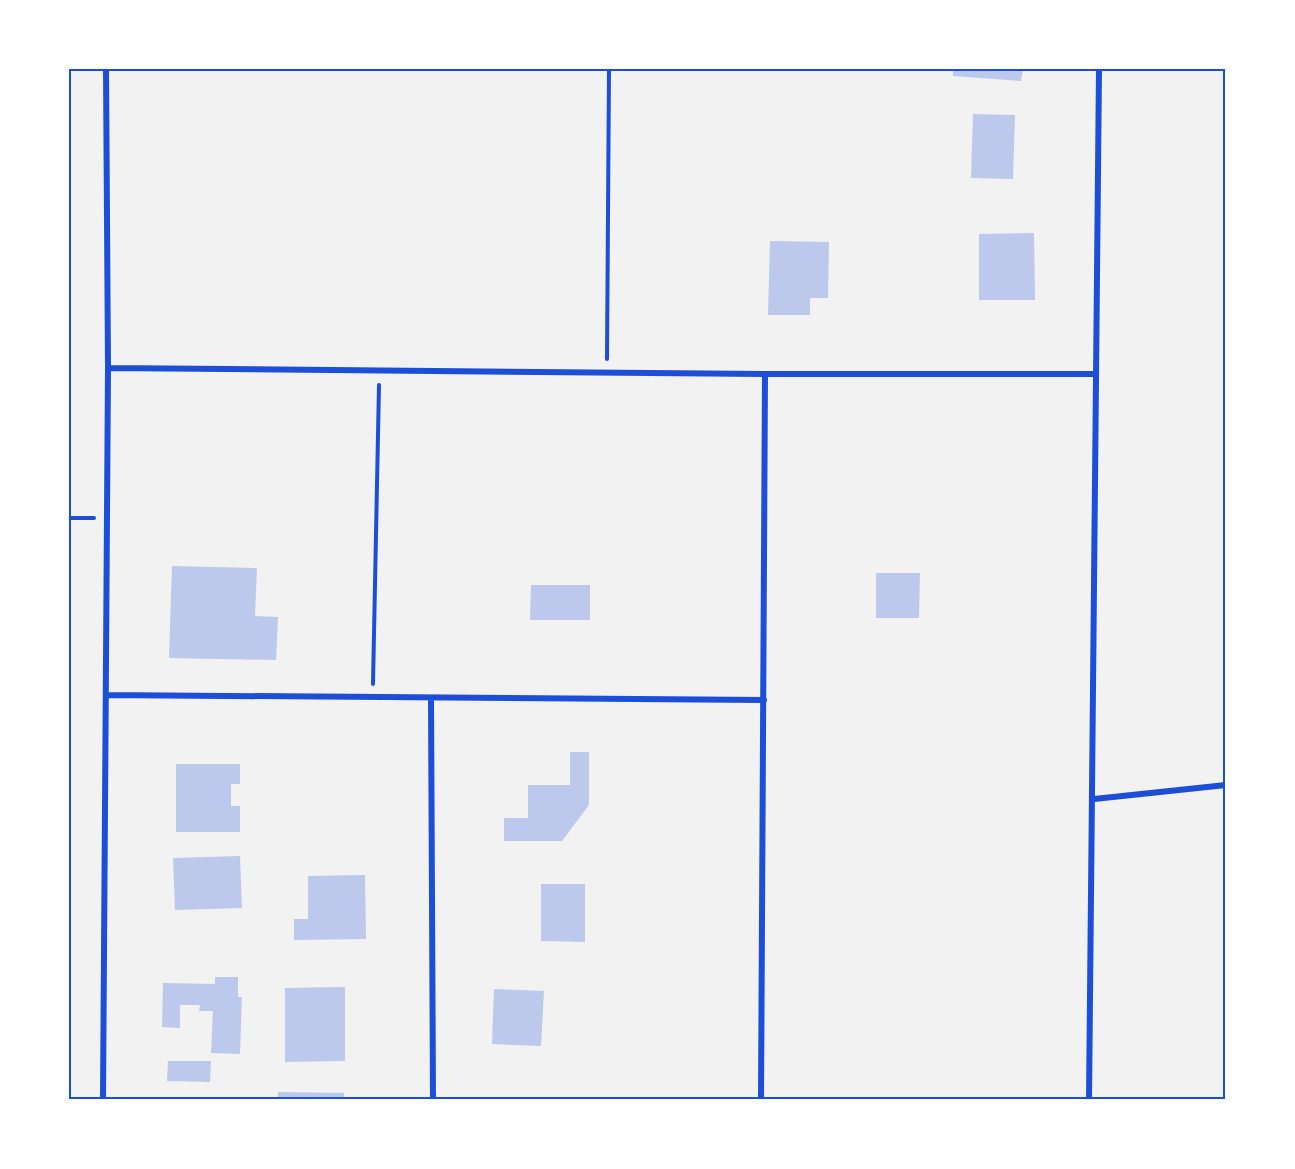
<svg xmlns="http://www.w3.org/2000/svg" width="1295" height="1169" font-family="'Fira Sans',sans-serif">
	<rect width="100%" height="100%" fill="#f2f2f2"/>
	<!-- building -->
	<path fill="#bdc9ec" d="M953,69h70l-2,12 -68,-5z
		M973,114l42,1 -2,64 -42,-1z
		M1034,233l1,67h-56v-66z
		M770,241l59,1 -1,56h-18v17h-42z
		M172,566l85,2 -2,48 23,1 -2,43 -107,-2z
		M876,573h44l-1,45h-43z
		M531,585h59v35h-60z
		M570,752h19v53l-27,36h-58v-23h24v-33h42z
		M176,764h64v20h-9v22h9v26h-64z
		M240,856l2,52 -67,2 -2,-52z
		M365,875l1,64 -72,1v-21h14v-43z
		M541,884h44v58l-44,-1z
		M215,977h23v20h4l-2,57 -29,-1 2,-42h-14l1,-6h-20v23l-18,-1 1,-44 52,1z
		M345,987v74l-60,1v-74z
		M494,989l50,2 -3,55 -49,-2z
		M168,1061h43l-1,21 -43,-1z
		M278,1092l66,1v7h-66z"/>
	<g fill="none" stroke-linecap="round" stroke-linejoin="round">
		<!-- path -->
		<path stroke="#1d4ed8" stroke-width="4" d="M607,359l2,-290
			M69,518h25
			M373,684l6,-299"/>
		<!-- minor -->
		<path stroke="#1d4ed8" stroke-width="6" d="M108,368l657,6h330
			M106,695l658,5
			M431,698l2,402
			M1094,799l132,-14
			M103,1100l5,-732 -2,-299
			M761,1100l4,-726
			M1089,1100l10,-1031"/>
	</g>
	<!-- border -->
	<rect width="1295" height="1169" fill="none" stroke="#ffffff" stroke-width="141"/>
	<rect x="70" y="70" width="1154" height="1028" fill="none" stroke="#1d4ed8" stroke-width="2"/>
</svg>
